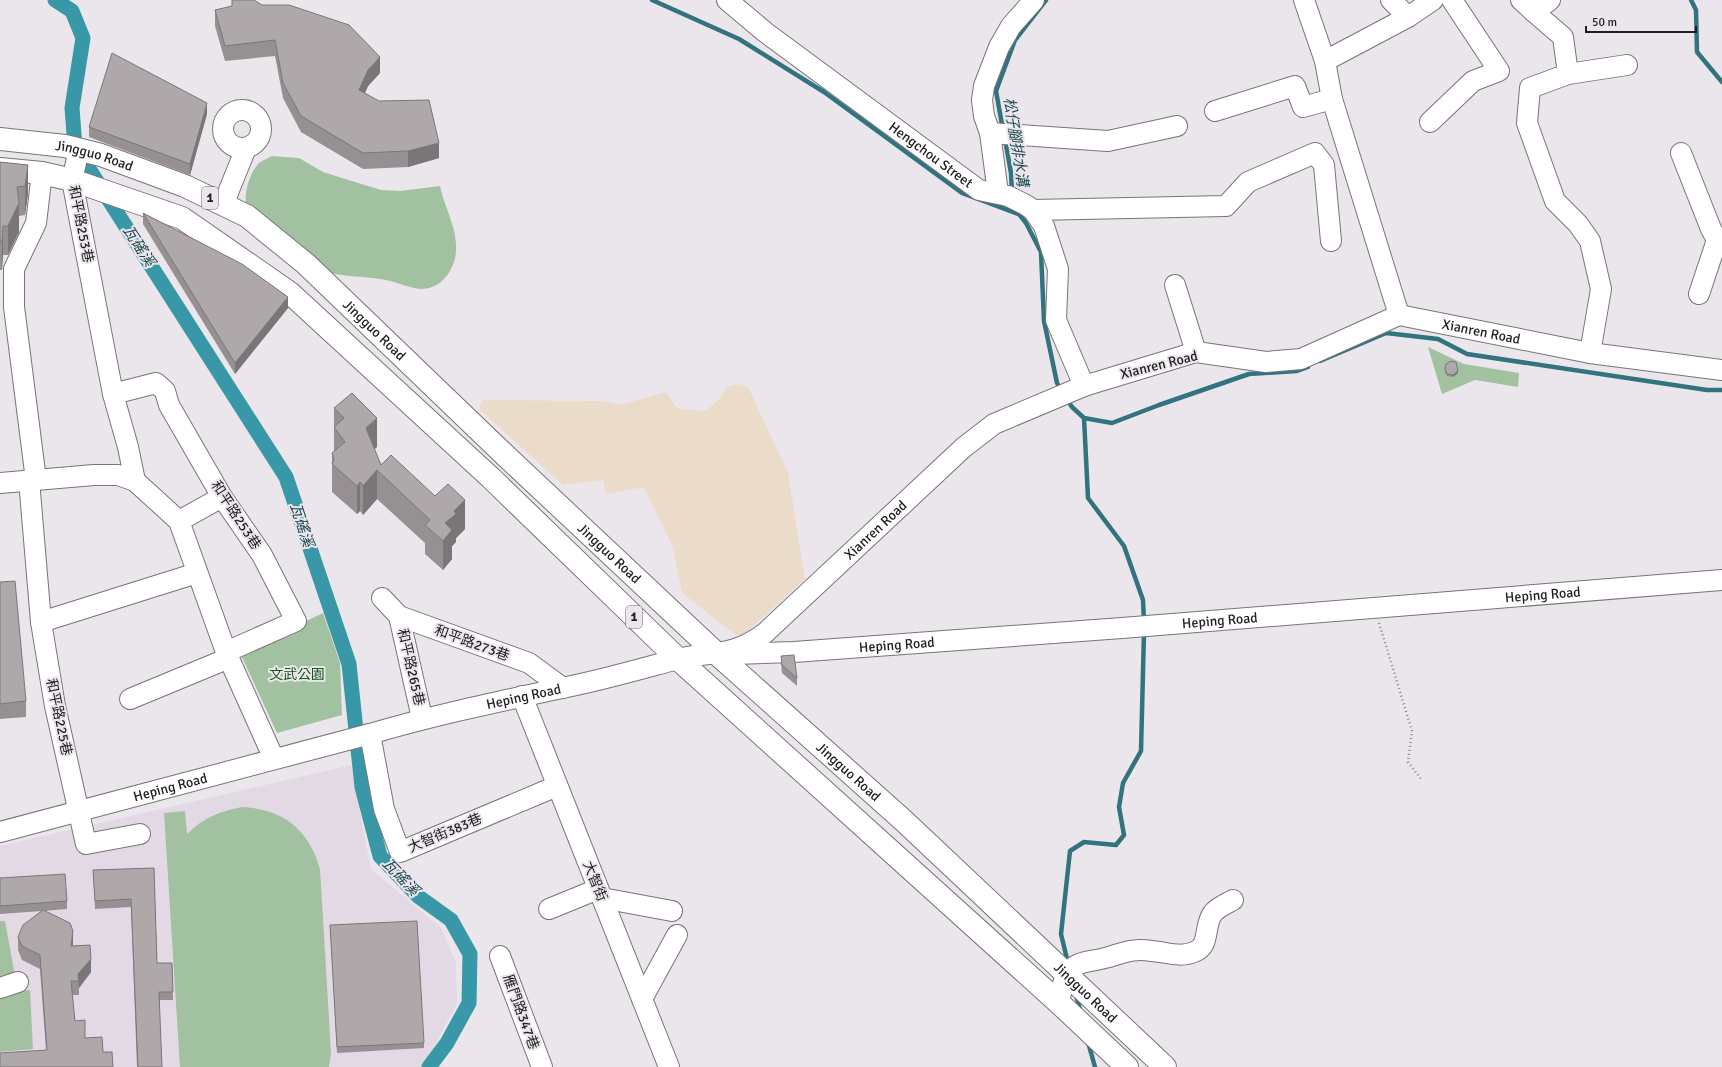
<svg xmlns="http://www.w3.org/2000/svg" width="1722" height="1067" font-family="Signika,'Noto Sans TC',sans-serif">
	<rect width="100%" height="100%" fill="#ebe6ec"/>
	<!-- built -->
	<path fill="#e3d9e5" d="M351,765l20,104 70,59 15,35 1,41 -30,56 -5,7h-422v-221z"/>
	<!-- industrial -->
	<path fill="#ebdbc9" d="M740,384l8,3 40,86 17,106 -65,59 -58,-45 -10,-48 -28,-58 -38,7 -3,-14 -40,5 -84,-76 3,-9 121,1 17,4 46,-13 11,16 22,3 8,-1 12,-11 8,-12z"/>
	<!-- green -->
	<path fill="#a2c1a0" d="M272,156l27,2 24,14 58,18 19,1 40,-5c4,20 15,38 16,58 2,21 -12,45 -35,45 -12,-1 -24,-7 -35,-9 -20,-4 -41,-3 -61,-8l-78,-61c-4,-14 1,-35 11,-47 2,-3 10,-5 14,-8z
		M1428,347l36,17 55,9 -1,14 -43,-7 -33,14z
		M323,613l17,50 2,52 -65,18 -37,-80z
		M242,807c42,2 67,23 78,62l11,183 -2,15h-149l-16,-254 21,-2 2,23c16,-16 33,-23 55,-27z
		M0,921h5l10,55 -15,3z
		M30,990l3,59 -33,3v-55l16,-6z"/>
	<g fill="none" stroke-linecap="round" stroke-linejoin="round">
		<!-- stream -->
		<path stroke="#31737e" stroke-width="4.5" d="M652,0l87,39 85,53 138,101 56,21
			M1691,0l5,10 1,42 25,30
			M1003,130l-7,-39 19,-51 31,-40
			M1005,139l6,34 1,20
			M1014,208l12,15 15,29 3,69 13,62 4,7
			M1320,361l66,-28 52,6 29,15 240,36h15
			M1066,398l6,9 12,11 4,80 36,48 19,54 1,22
			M1084,418l28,5 47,-18 90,-31 48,-3 11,-4
			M1067,959l-6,-25 9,-83 14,-9 32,3 8,-10 -5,-28 4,-24 18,-32 3,-119
			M1076,995l5,18
			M1088,1042l7,25"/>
		<!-- canal -->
		<path stroke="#3998a7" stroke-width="15" d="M55,0l17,11 11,27 -11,70 3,39 211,330 63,187 13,123 18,69 39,41 32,23 19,34 -1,49 -22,40 -18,24"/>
		<defs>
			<g id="minor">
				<path id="s1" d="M727,0l38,32 214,158 29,6 18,9 7,5 11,16 14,43 -2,51 28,66"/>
				<path d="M1304,0l21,61"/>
				<path d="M1391,0l17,17"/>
				<path d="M1521,0l13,12 16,-12"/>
				<path d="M1534,12l29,25 5,37 -38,14 -3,35 28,78 23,23 12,17 11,48 -11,64"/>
				<path d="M1568,74l59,-9"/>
				<circle cx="242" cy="129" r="19"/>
				<path d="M1215,111l80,-25 8,21 29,-8"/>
				<path d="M1430,122l43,-41 26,-10 -47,-71"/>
				<path d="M990,133l118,8 69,-15"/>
				<path d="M79,150l-7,30 41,214 15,53 7,34"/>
				<path d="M1681,153l30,76 6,11 5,1"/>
				<path d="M998,193l-8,-60 -6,-17 -2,-16 2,-14 15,-39 12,-21 23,-26"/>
				<path d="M223,205l23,-57"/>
				<path d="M1033,210l193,-4 22,-24 67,-29 9,12 7,76"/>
				<path d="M1175,285l21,67"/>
				<path d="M1699,294l18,-54"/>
				<path d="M1399,315l-67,-216 -7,-38 83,-44 25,-17"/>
				<path d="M113,394l43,-11 9,8 4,14 53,92 40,58 34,66 -70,31"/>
				<path d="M29,480l12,142 14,84 31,138 54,-10"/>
				<path d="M36,480l-22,-173v-38l22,-46 6,-50"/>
				<path d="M0,483l94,-8h24l17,6 44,40 47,131 48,107"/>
				<path d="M179,521l43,-24"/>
				<path d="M382,598l17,18 130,47 34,25"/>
				<path d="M399,616l23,102"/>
				<path d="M41,622l156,-49"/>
				<path id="s2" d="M735,654l59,-2 328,-24 600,-48"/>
				<path d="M522,696l147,371"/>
				<path d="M130,699l99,-41"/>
				<path d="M370,734l14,75 16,43 157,-66"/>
				<path id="s3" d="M0,832l370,-98c64,-19 127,-32 192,-46 37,-7 75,-18 112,-28 37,-10 56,-1 91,-27l198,-185 31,-24 90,-38 112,-34 70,10 35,-3 98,-44 191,38 132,17"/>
				<path d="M602,898l70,13"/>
				<path d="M549,909l49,-20"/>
				<path d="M500,956l42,111"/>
				<path d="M0,988l18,-6"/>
				<path d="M642,999l35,-64"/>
				<path d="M1059,1003c2,-9 3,-22 8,-29 9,-14 24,-12 38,-16 19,-5 26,-10 47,-7 14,1 28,7 42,1 17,-6 9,-26 19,-39 5,-6 13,-9 20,-13"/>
			</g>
			<g id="major">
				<path id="s4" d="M0,139l65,7 36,9 84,31 62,30 59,48 201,193 210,197 187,167 261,246"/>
				<path d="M0,169l42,4 30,7 110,38 108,75 201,185 187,181 381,344 68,64"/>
			</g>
		</defs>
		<!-- minor casing -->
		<use href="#minor" stroke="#787479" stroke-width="22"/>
		<!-- major casing -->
		<use href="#major" stroke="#787479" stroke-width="24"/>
		<!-- path -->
		<path stroke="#8a868a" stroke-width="2.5" stroke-dasharray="1 3" stroke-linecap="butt" d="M1379,623l33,108 -4,31 13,17"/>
		<!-- minor -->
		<use href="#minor" stroke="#fff" stroke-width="20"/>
		<!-- major -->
		<use href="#major" stroke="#fff" stroke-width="22"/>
	</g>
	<!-- wall -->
	<path fill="#969093" d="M262,5l118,68 -12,13 -3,7 74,65 -31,9 -45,2 -62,-37 -18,-34 -8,-42 -50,5 -10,-35v-16z
		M207,114l-17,61 -101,-38v-10z
		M0,162l28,3v29l-3,21 -6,1v16l-11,23h-5l-1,15h-2z
		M143,213l145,95 -53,66 -92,-150z
		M1445,369l13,4 -5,4 -6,-1 -2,-4z
		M334,408l43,39 -3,2 7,16 84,64 -9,9v4l-4,4v13l-9,11 -18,-16v-11l-48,-44 -14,16 -3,-4 -3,3 -25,-22v-39l2,-2z
		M0,582l26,119v16l-26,2z
		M781,656l16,22v8l-15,-13 -1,-9z
		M154,868l3,95h15l1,37h-14l3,67h-25l-6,-160 -36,2 -2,-39z
		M0,878l67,23v8l-23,2 29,35 18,26 -12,16v7h-7l3,26 10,17 18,14 10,15 -67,-17 -6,-81 -18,-9 -4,-10v-13l24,-26 -42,3z
		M330,925l94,118v5l-87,5z"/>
	<!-- shaded-wall -->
	<path fill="#7a7678" d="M380,57v16l-12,13 -9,20v-16l9,-20z
		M207,103v11l-17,61v-11z
		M439,143v15l-31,9v-16z
		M28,165v29l-3,21v-29z
		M19,203v29l-11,23v-29z
		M3,226v29l-1,15v-29z
		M288,297v11l-53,66v-11z
		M1458,371v2l-5,4v-2z
		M377,418v29l-11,10v-29z
		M377,470v29l-14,16v-29z
		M360,482v29l-3,3v-28z
		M465,500v29l-9,9v4l-4,4v13l-9,11v-29l2,-18 9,-12z
		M73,931v14l-2,15v-14z
		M91,959v13l-12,16 -1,-14z"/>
	<!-- building -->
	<path fill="#afa8ab" stroke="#7a7678" d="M232,0h22l8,5h27l60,20 31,32 -12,13 -9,20 20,11 50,-1 10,43 -31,8 -45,2 -62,-37 -18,-33 -8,-43 -50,6 -10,-36 17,-4z
		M112,53l95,50 -17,61 -101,-37z
		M0,162l28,3 -3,21 -8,1 2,16 -11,23h-5l-1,15 -2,1z
		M143,213l99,51 46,33 -53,66z
		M1451,361l5,1 2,9 -5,4 -6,-1 -2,-5 1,-5z
		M352,393l25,25 -11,10 15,37 10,-10 44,41 13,-12 17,16 -11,11 2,3 -11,9 7,7 -9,11 -18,-16 5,-5 -53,-50 -14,16 -3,-4 -3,4 -25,-22 2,-5 -2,-6 13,-11 -11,-15 10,-9 -10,-10z
		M15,581l11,120 -26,3v-122z
		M794,655l3,23 -15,-13 -1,-9z
		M154,868l3,95h15l1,29h-14l3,75h-24l-7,-168 -36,2 -2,-31z
		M65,874l2,27 -67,5v-28z
		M43,910l27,13 3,8 -2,15 19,-1 1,14 -13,15 1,7h-8l4,40 10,-1v18l17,-1 1,15h9l1,15h-113v-14l47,-3 -7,-95 -18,-9 -4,-9 5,-12z
		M417,921l7,122 -87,4 -7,-122z"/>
	<g text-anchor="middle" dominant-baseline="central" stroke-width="4" stroke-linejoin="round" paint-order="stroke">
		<!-- shield labels -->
		<g fill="#ebe6ec" stroke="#5c595c" stroke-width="1">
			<rect x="202" y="187" width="16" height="22" rx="3"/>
			<rect x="626" y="606" width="16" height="22" rx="3"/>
		</g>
		<g font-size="13" font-weight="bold" fill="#1f1d1f">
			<text x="210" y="198">1</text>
			<text x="634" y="617">1</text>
		</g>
		<!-- street labels -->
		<g font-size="14" fill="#1f1d1f" stroke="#ebe6ec">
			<text stroke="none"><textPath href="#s1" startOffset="256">Hengchou Street</textPath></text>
			<text stroke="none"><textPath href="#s4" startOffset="96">Jingguo Road</textPath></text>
			<text transform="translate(81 224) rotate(79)">和平路253巷</text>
			<text stroke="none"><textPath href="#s4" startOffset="432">Jingguo Road</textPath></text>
			<text stroke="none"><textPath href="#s3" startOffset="1614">Xianren Road</textPath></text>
			<text transform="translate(1159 365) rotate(-14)">Xianren Road</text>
			<text transform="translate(236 515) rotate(57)">和平路253巷</text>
			<text stroke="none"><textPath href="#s3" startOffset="943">Xianren Road</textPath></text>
			<text stroke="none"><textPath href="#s4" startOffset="756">Jingguo Road</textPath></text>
			<text stroke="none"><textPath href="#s2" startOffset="810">Heping Road</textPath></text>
			<text stroke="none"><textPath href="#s2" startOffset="486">Heping Road</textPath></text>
			<text transform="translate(472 643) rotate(20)">和平路273巷</text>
			<text stroke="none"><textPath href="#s2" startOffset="162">Heping Road</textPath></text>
			<text transform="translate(411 667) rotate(77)">和平路265巷</text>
			<text stroke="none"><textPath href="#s3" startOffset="541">Heping Road</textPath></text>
			<text transform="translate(59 717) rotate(78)">和平路225巷</text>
			<text stroke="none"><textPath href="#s4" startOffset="1080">Jingguo Road</textPath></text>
			<text stroke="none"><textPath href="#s3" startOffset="176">Heping Road</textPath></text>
			<text transform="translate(445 833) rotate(-23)">大智街383巷</text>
			<text transform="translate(595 881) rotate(68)">大智街</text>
			<text stroke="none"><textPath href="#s4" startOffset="1404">Jingguo Road</textPath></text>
			<text transform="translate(521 1012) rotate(70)">雁門路347巷</text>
		</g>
		<!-- park labels -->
		<g font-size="14" fill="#125713" stroke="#ebe6ec">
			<text x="297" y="674">文武公園</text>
		</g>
		<!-- water labels -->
		<g font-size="15" font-style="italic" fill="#204b51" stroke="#ebe6ec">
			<text transform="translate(1016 142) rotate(81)">松仔腳排水溝</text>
			<text transform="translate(139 246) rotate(57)">瓦磘溪</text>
			<text transform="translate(302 525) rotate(72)">瓦磘溪</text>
			<text transform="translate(401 877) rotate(46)">瓦磘溪</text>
		</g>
	</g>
	<!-- scale -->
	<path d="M1586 26v6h110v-6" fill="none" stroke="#1f1d1f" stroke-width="2"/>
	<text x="1592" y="26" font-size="12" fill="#1f1d1f" stroke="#ebe6ec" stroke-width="3" paint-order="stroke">50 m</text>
</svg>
